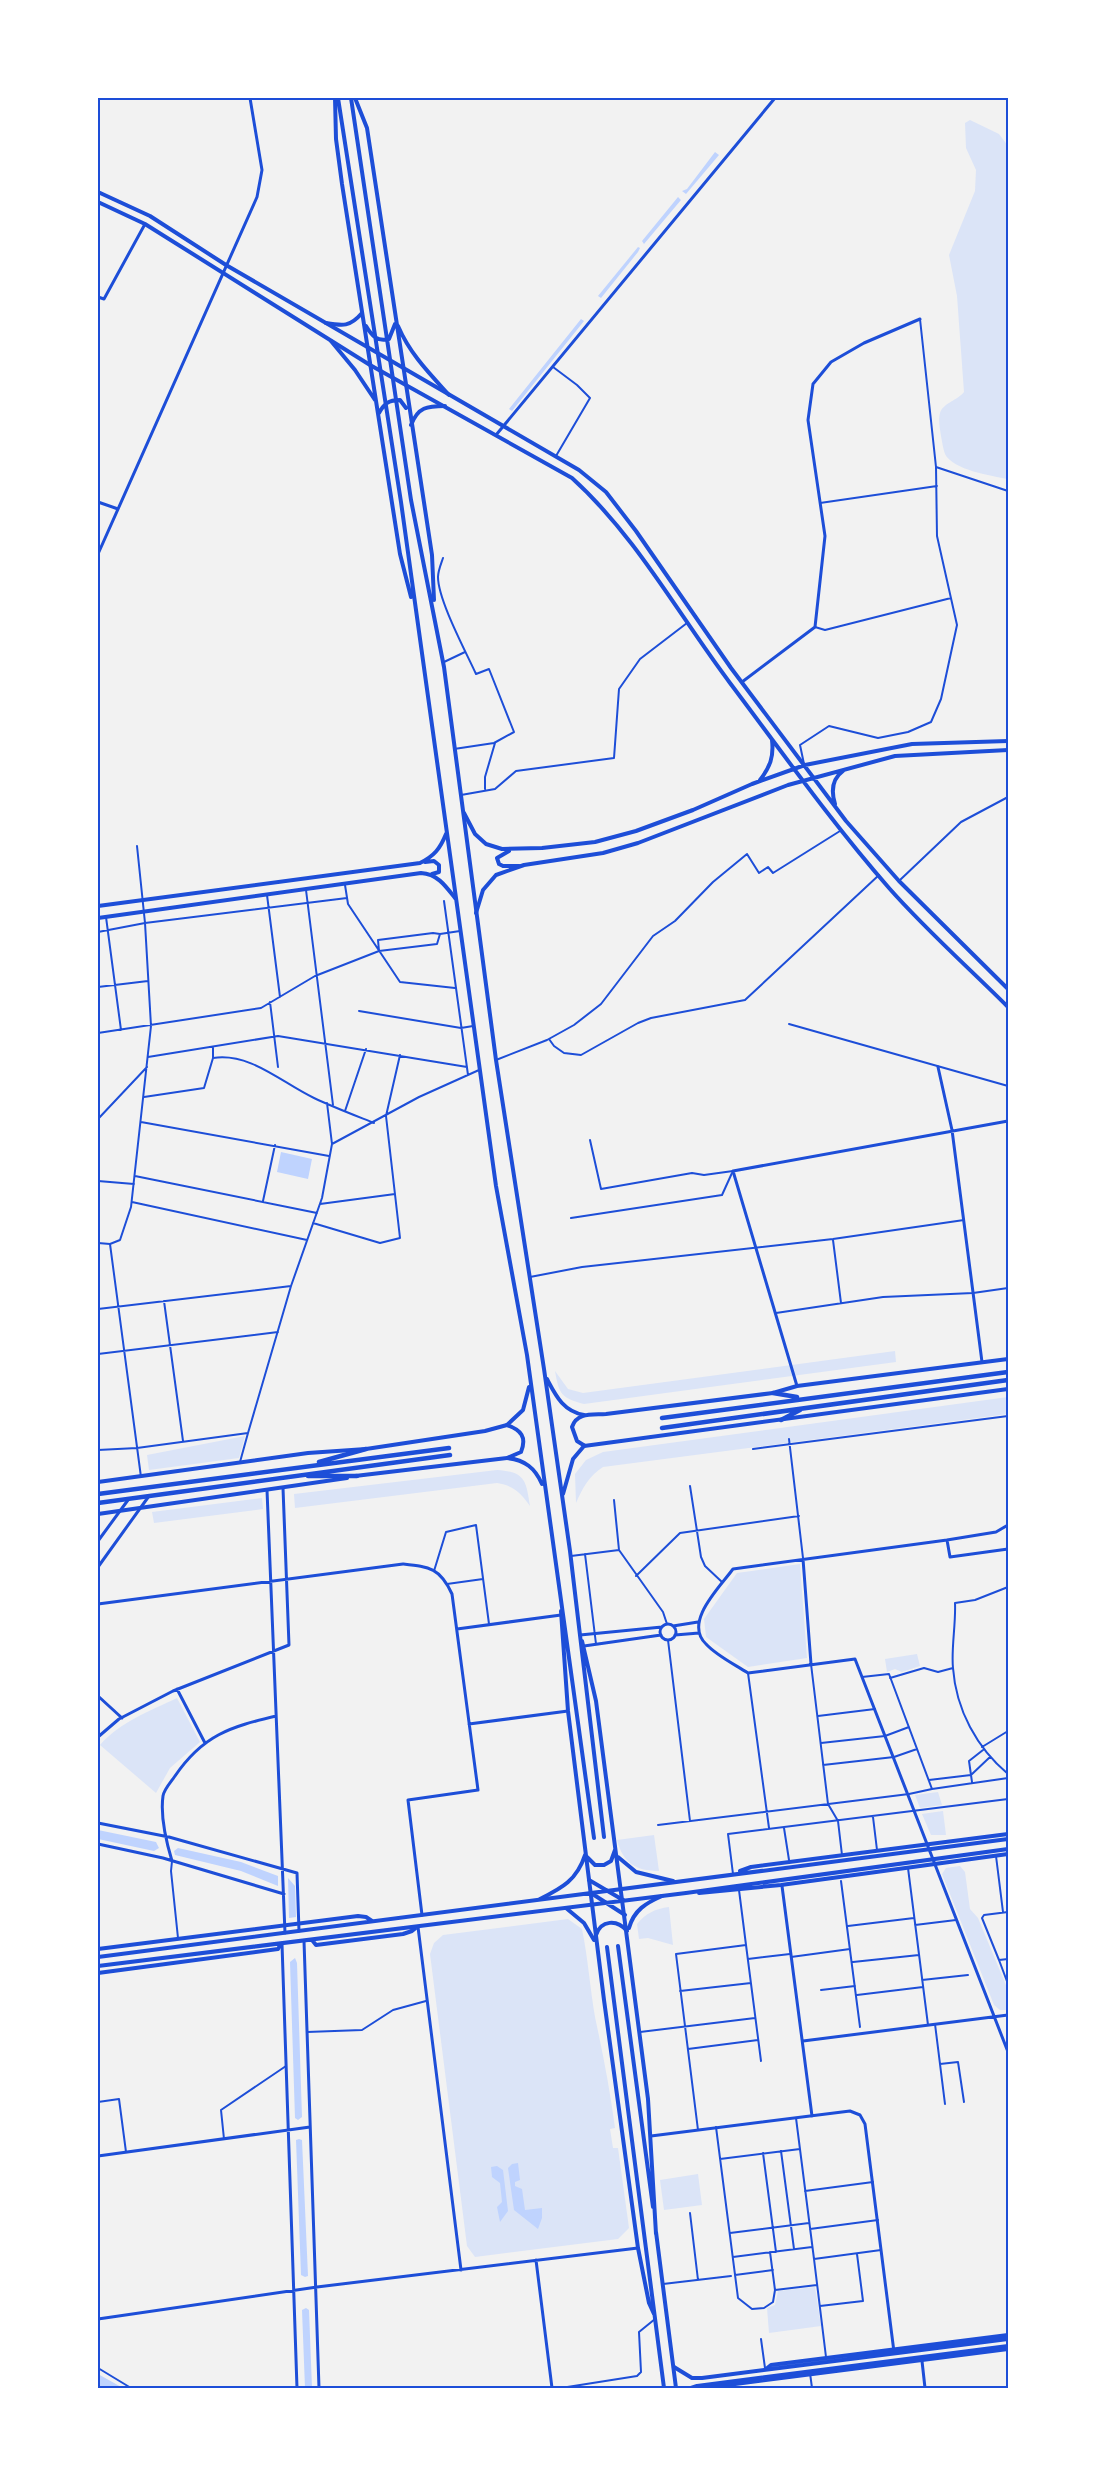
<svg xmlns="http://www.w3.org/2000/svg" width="1106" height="2486" font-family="'DejaVu Sans',sans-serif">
	<rect width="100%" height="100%" fill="#f2f2f2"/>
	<!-- green -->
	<path fill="#dbe4f7" d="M970,120l29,14 9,12v333c-16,-3 -55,-9 -63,-25 -2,-5 -3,-13 -4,-18 -1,-7 -3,-16 -1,-23 3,-10 18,-13 24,-21l-7,-96 -8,-41 26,-64 1,-21 -10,-22 -1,-25z
		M895,1351l1,11 -312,42c-23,-6 -25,-10 -29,-33l13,18 15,4z
		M1008,1397v17l-405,53c-14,9 -20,20 -27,36l-1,-29 11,-14 17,-8z
		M245,1436l-6,22 -90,12 -2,-15z
		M497,1470c28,2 29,10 33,36 -10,-14 -16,-20 -33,-23l-202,25 -1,-14z
		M262,1498l1,11 -109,14 -2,-11z
		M800,1564l7,94 -59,9 -42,-30 -2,-18 33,-46z
		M917,1654l3,12 -18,6 -7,-3 -8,3 -2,-13z
		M177,1698l23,44 -30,26 -14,25 -56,-48c20,-23 50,-34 77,-47z
		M938,1792l4,13 -22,3 -5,-13z
		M943,1811l3,24h-15l-9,-21z
		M654,1835l5,36c-23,0 -36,-8 -42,-31z
		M960,1866l5,6 5,37 8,9 30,72v20h-8l-6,-5 -52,-131 4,-6z
		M669,1907l4,38 -25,-7 -9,1 -2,-15c9,-11 18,-15 32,-17z
		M568,1919l14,10c6,29 8,59 13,88 8,37 15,73 20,111l-5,1 3,19h5l11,80 -11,11 -143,18 -8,-11 -37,-292 4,-11 9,-8z
		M698,2174l4,31 -38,5 -4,-30z
		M815,2287l6,39 -52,7 -2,-25 8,-3 3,-14z"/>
	<!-- water -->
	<path fill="#bfd3fe" d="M715,152l4,3 -33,39 -4,-3 5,-2z
		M678,197l3,3 -37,44 -2,-3z
		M638,247l2,1 -2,4 -37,46 -3,-2z
		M581,319l3,2 -72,90 -3,-2z
		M281,1152l31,7 -4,20 -31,-7z
		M98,1830l58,12 3,6 -5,3 -56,-12z
		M178,1848l63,14 37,14v10l-37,-15 -66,-16 -1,-4z
		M288,1878l7,8 1,31 -7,1z
		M295,1958l2,5 5,154 -4,3 -3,-2 -5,-156z
		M299,2139l3,1 6,136 -3,1 -4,-2 -5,-135z
		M518,2163l2,17 -5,2v4l7,3 3,21 17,-2v10l-4,11 -24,-19 -6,-42 4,-4z
		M497,2166l6,4 5,41 -8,11 -3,-15 5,-5 -2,-19 -8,-6 -1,-10z
		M306,2308l3,2 3,78h-7l-3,-78z
		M98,2374l25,14h-20l-5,-3z"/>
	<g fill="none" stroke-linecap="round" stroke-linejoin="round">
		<!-- pedestrian -->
		<path stroke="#1d4ed8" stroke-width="2" d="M590,1140l11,49 91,-16 12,2 29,-4"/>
		<!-- minor -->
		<path stroke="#1d4ed8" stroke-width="2" d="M920,319l16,148
			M553,367l24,18 13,13 -34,58
			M820,503l117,-17
			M443,558c-2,6 -5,13 -5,19 0,23 28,75 38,97l13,-5 25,63 -20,11 -40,6
			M815,627l10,3 126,-32
			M444,662l21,-10
			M804,764l-4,-19 29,-19 49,12 30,-6 23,-10 10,-23 16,-74 -20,-89 -1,-69 72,24
			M485,789v-12l10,-34
			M461,795l34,-6 21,-18 98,-13 5,-69 21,-30 47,-36
			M137,846l8,77 6,103 -20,181 -11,33 -10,4 31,233
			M900,880l61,-58 47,-25
			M345,885l3,19 52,78 55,6
			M306,890l27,215
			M267,895l13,102
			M444,901l24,174
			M106,917l15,113
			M98,932l47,-9 202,-25
			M440,934l20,-3
			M98,987l50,-6
			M270,1002l8,65
			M359,1011l102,17 12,-2
			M789,1024l219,62
			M98,1033l163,-25 54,-32 64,-25 58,-7 3,-10 -7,-1 -55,7 1,11
			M549,1039l5,7 10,7 17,2 57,-32 13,-5 94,-18 134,-125
			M213,1047v11
			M148,1057l130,-21 189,31
			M496,1060l51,-20 27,-15 27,-21 52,-68 22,-15 38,-39 34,-28 12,19 9,-6 5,6 67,-42
			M144,1097l60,-9 9,-30c37,-6 69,25 101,40 19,9 40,17 60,25
			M345,1111l21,-62
			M98,1119l49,-52
			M141,1122l188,34
			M332,1144l87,-47 60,-27
			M135,1176l182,37
			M98,1181l36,3
			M263,1201l12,-56
			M132,1202l175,38
			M320,1204l75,-10
			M571,1218l151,-23 10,-22
			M313,1223l67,20 20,-5 -14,-122 14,-61
			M833,1240l8,63
			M98,1243l12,1
			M530,1277l52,-10 251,-28 131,-19
			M164,1301l19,140
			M98,1309l193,-23
			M776,1313l107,-16 90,-4 35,-5
			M98,1354l180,-22
			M789,1439l14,119
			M753,1449l255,-33
			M98,1450l39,-2 111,-15 43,-147 31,-88 10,-54 -5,-41
			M240,1462l8,-29
			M690,1486l11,71 4,9 17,16
			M614,1500l5,50 44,62 4,12
			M585,1554l11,90
			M571,1556l48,-6
			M434,1571l12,-39 30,-7 13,99
			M636,1576l44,-43 119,-17
			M447,1584l36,-5
			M1008,1587l-33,13 -20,3c1,21 -4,46 -2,65 3,42 24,80 55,106
			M668,1640l22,181
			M811,1664l17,140 10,17 4,34
			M748,1673l21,155
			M862,1677l27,-3 43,115
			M890,1678l34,-10 14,4 15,-4
			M818,1716l57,-7
			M821,1743l64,-7 24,-9
			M982,1747l26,-16
			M823,1765l71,-8 23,-8
			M929,1780l42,-5 -2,-14 14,-11
			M972,1782l-1,-7 19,-18
			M873,1817l4,33
			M658,1825l251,-31 23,-5 76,-11
			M784,1828l5,32
			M996,1856l7,56
			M172,1861l-1,10 7,67
			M908,1868l20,157
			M733,1874l-5,-40 280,-35
			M841,1881l19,146
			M739,1890l7,55
			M1008,1912l-24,3 -2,3 17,42 9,-1
			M915,1925l41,-5
			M848,1926l66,-8
			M791,1957l59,-8
			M748,1959l42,-5
			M999,1960l9,24
			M853,1962l66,-7
			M922,1980l46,-5
			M821,1990l34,-4
			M680,1991l71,-8
			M857,1995l66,-8
			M935,2024l10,80
			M307,2032l55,-2 31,-20 33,-9
			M640,2032l115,-14
			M688,2049l70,-9
			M940,2064l18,-2 6,40
			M98,2102l21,-3 7,53
			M796,2118l18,141 67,-9
			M716,2127l22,171 14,11 12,-1 9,-6 2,-12 -5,-38
			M698,2130l-22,-176 70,-9 15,116
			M224,2139l-3,-29 65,-44
			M781,2151l13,98
			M763,2153l13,99
			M720,2159l80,-10
			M805,2191l68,-9
			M690,2213l8,67
			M810,2229l68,-9
			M730,2233l79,-10
			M733,2257l79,-10
			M814,2259l12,98
			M735,2275l38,-5
			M663,2284l68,-8
			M775,2290l42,-5
			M820,2306l43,-5 -6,-47
			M761,2339l4,29
			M98,2368l33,20
			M810,2373l2,15
			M561,2388l76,-12 4,-4 -2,-40 16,-13"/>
		<!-- tertiary -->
		<path stroke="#1d4ed8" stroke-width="3" d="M98,297l6,2 41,-75
			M496,435l279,-337
			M98,502l20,7
			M98,554l159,-357 5,-27 -12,-72
			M742,682l73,-55 10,-91 -17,-116 5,-36 18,-22 33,-19 56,-24
			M938,1067l14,63 30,232
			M797,1386l-64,-215 275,-50
			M267,1490l18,443
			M947,1540l49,-8 12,-7
			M98,1541l30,-41
			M1008,1549l-58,8 -3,-17 -214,29c-13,18 -50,53 -27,75 11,12 28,20 42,29l107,-14 153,393
			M803,1559l8,105
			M98,1567l51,-71
			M98,1604l305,-40c27,3 37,4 49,30l26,196 -70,10 14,115
			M660 1632a8 8 0 1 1 16 0a8 8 0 1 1-16 0Z
			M673,1626l25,-4
			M457,1629l104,-14
			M580,1635l82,-8
			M675,1635l24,-2
			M584,1646l77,-11
			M177,1689l28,54
			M98,1696l24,22
			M469,1724l99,-13
			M98,1737l21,-18 54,-28 116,-46 -6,-157
			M98,1823l71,14 128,36 2,58
			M98,1844l65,14 121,36
			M172,1861c-6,-20 -12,-44 -9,-65 1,-7 8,-14 12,-20 28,-41 55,-49 101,-60
			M782,1886l30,230
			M418,1927l43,343
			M304,1941l15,447
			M282,1944l15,444
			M803,2041l205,-26
			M651,2136l199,-25 10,4 5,9 29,228
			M98,2156l212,-29
			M536,2260l16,128
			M98,2319l219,-32 321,-39
			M922,2361l3,27"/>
		<!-- secondary -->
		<path stroke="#1d4ed8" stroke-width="4" d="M98,192l52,24 76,49 353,205 27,22 30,39 95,137 115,153 53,60 109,108
			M98,202l47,22 225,141 202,113c64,58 106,136 158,205 52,69 102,140 159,205 37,42 80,80 119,119
			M760,780c10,-13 14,-23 12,-40
			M835,804c-4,-13 -3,-25 8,-33
			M464,813l11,21 11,10 16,5 40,-1 53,-6 41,-11 57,-21 59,-26 53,-19 107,-21 96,-3
			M509,851l-12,7 2,6 4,2h16
			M425,862l9,-1 5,4v7l-7,2
			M98,906l322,-43c14,-7 20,-14 26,-29
			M476,913l7,-23 13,-15 28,-10 79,-12 35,-10 150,-58 107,-29 113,-6
			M98,918l323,-45c16,1 24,12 34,25
			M584,1446l424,-57
			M585,1446l-8,-5 -5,-14c5,-15 20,-12 34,-13l167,-21 24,-7 211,-27
			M98,1482l210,-29 58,-4 119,-18 22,-6c14,5 20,12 14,27l-14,6 -152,18
			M98,1514l249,-36
			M740,1871l11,-4 257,-33
			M589,1880l34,20
			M591,1893l34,22
			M699,1893l82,-8 227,-31
			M312,1940l4,5 87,-11 9,-3 5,-4
			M98,1949l260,-33 8,1 6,4
			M98,1957l910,-118
			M98,1966l588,-73 322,-44
			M98,1973l180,-24 3,-5
			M674,2367l18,11h10l306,-39
			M766,2369l5,-4 237,-30
			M691,2388l6,-2 311,-40
			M720,2388v-2l288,-37"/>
		<!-- primary -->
		<path stroke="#1d4ed8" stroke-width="4" d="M335,98l1,41 6,45 58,370 11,43
			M338,98l63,404 95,684 31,169 67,483
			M351,98l60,402 33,167 52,393 48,309 26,182 34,286
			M355,98l12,30 65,427 2,45
			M326,323c17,3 24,4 36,-10
			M366,326c6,10 11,16 23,13l6,-15
			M398,326c12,28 31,47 51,69
			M331,341l24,29 20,30
			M379,413c5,-9 9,-13 21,-13l6,8
			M411,425c7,-18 16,-19 34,-19
			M547,1379c9,17 16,32 37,36
			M507,1425l16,-15 6,-23
			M507,1458c18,2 28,10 35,26
			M563,1494l10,-35 11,-13
			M561,1611l7,100 36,289 34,248 11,55 5,11
			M582,1641l14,60 52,398 8,135
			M587,1857l8,8h9l7,-4 4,-11
			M618,1857l18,15 37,9
			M540,1899c22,-11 37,-19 45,-44
			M566,1908l18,15 10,17
			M629,1928c5,-18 17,-25 33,-32
			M596,1935c5,-15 21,-16 31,-4
			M618,1946l35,261
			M607,1947l57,441
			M656,2232l20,156"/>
		<!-- trunk -->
		<path stroke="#1d4ed8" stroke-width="4.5" d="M773,1393l24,4
			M662,1418l346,-46
			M781,1420l19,-10
			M662,1428l346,-48
			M319,1462l47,-13
			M308,1476h49
			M98,1494l351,-46
			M98,1503l352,-48"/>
	</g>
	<!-- border -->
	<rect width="1106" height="2486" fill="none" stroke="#ffffff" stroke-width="198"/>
	<rect x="99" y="99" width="908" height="2288" fill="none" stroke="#1d4ed8" stroke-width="2"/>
</svg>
